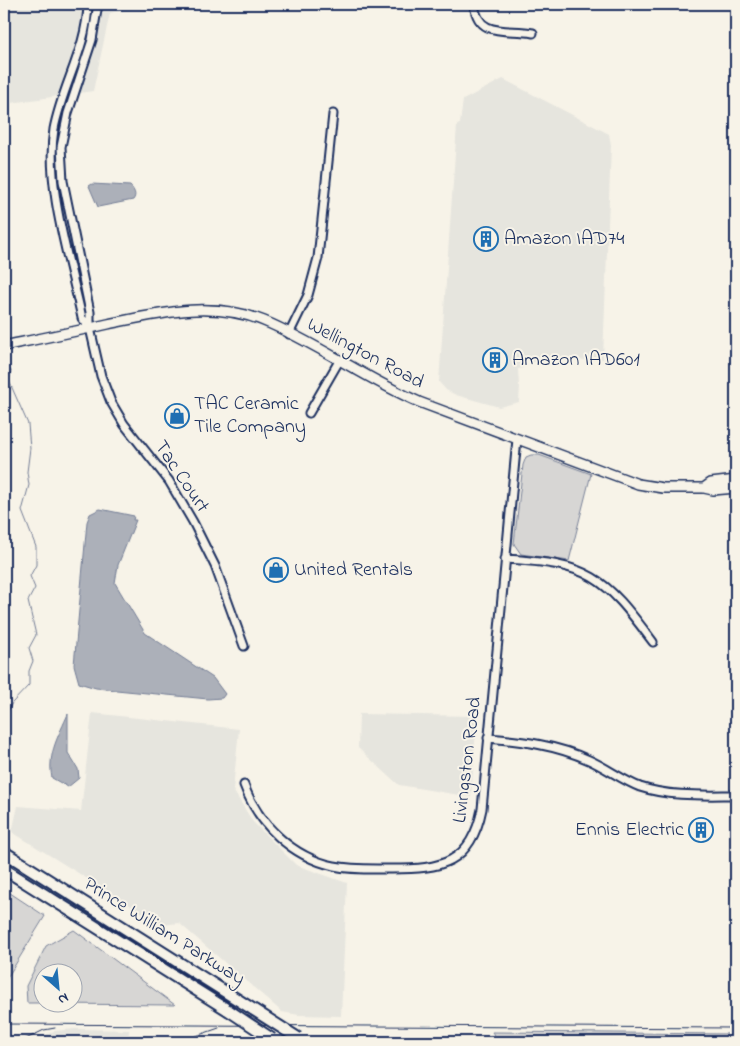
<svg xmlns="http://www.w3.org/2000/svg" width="740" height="1046" font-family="'Indie Flower',sans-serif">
	<rect width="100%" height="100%" fill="#f7f3e8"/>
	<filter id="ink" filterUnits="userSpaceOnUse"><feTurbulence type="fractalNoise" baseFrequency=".02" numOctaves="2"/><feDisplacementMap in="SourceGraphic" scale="10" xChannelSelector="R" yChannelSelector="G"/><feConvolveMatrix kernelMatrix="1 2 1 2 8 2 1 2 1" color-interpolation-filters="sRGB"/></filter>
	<g filter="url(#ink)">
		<!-- built -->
		<path fill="#e6e5de" d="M4,4h150l-44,9 -17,78 -89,13z
			M503,79l106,55 2,11 -8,214 -67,3h-7v-4h-4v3l-4,1 2,6 -5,1 1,17h1l-1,16 -20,5 -43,-12 -10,-5 -7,-8 18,-257 3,-1 3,-24z
			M92,713l147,16 -6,61 20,32 43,43 51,18 -6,133 -42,-1 -17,-3 -103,-89 -17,2 -150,-93 6,-26 63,5z
			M359,714l118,2 -6,81 -72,-12 -41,-37z
			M75,1029l54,1 -1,12h-97l23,-11z"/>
		<!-- green -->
		<path fill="#d7d6d4" stroke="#798299" d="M531,455h8l52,19 -22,87 -48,-7 -7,-10 9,-79 3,-8z
			M4,889l41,27 -41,67z
			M74,930l101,75 -123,-1h20v-30h-30v29h-15l-1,-17 20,-40z
			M492,1032l244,2v8h-237z"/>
		<!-- water -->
		<path fill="#acb0b9" stroke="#727c95" d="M92,184l38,2c4,4 7,9 3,14l-35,7 -9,-21z
			M100,509l34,7 -1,4h3l-18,45 -3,18 30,50 68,45 12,16 -3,4 -14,1 -112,-11 -17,-5 -5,-18 13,-143 3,-8z
			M68,714v39l10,16 1,9 -11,9 -16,-9c-5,-24 7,-43 16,-64z"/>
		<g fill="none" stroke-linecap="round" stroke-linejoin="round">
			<!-- stream -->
			<path stroke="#727c95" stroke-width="1" d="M4,362l7,9 -2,10 19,43 2,24 -3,24 2,13 -7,26 14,36v18l-6,11 5,12 -7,13 8,34 -7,13 4,13 -4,10v14l-17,18 -8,15"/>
			<defs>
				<path id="minor" d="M88,4c-1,44 -26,82 -34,125 -9,56 16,133 28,189l8,10
					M98,4l-6,36 -24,73 -7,34 2,34 27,131v16l11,48 10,26 13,22 45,57 24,41 22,44 29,80
					M474,4c4,35 34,24 59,29
					M289,334l19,-39 10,-37 15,-144
					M309,413l30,-52
					M505,559c85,5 98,16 148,83
					M488,738c35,3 68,7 101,22 18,8 33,20 51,27 30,10 65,8 96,8
					M244,785c14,39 48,72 90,81 19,4 38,3 58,3 49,0 79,-5 90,-60l35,-370"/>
				<path id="major" d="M4,346c34,-7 69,-14 104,-22 52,-11 104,-24 156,-3 53,22 102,58 155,81l219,82 25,4h41l9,2 23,-2
					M704,488l7,-5 25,-3"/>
				<path id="highway" d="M4,852l250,158
					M4,869l224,141"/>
			</defs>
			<!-- minor casing -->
			<use href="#minor" stroke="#1b2f5e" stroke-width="11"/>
			<!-- major casing -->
			<use href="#major" stroke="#1b2f5e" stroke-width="12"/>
			<!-- highway casing -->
			<use href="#highway" stroke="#1b2f5e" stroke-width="14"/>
			<!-- minor -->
			<use href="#minor" stroke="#f7f3e8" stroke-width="7"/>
			<!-- major -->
			<use href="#major" stroke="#f7f3e8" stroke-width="9"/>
			<!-- highway -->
			<use href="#highway" stroke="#f7f3e8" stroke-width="10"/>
			<!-- rail -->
			<path stroke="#1b2f5e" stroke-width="1" d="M4,1024l732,4
				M20,1042l24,-12 11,-2
				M179,1042l40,-14"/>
			<defs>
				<path id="highway-bridge" d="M228,1010l44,29
					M254,1010l44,28"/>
			</defs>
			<!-- highway-bridge casing -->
			<use href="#highway-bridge" stroke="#1b2f5e" stroke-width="14" stroke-linecap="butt"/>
			<!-- highway-bridge -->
			<use href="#highway-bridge" stroke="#f7f3e8" stroke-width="10"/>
		</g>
	</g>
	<!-- icons -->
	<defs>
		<symbol id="building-ring" viewBox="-11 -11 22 22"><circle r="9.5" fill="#f7f3e8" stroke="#1f6fb2" stroke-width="1.5"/><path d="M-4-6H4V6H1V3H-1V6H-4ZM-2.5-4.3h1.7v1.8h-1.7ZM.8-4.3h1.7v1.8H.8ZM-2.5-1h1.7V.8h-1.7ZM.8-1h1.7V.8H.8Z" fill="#1f6fb2"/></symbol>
		<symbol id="shop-ring" viewBox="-11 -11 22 22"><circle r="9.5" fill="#f7f3e8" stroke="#1f6fb2" stroke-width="1.5"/><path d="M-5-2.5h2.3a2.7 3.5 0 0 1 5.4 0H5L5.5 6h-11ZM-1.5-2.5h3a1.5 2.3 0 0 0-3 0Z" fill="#1f6fb2"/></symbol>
	</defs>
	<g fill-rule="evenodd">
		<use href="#building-ring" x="472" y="225" width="28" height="28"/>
		<use href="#building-ring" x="481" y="346" width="28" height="28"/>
		<use href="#shop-ring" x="163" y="402" width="28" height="28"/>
		<use href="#shop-ring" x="262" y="556" width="28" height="28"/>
		<use href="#building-ring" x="687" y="816" width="28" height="28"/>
	</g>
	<g text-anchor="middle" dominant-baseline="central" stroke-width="4" stroke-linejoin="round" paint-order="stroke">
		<!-- poi labels -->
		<g font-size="20" fill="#1b2f5e" stroke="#f7f3e8" text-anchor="start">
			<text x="504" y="239">Amazon IAD74</text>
			<text x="512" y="360">Amazon IAD601</text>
			<text x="194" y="404">TAC Ceramic<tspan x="194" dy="23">Tile Company</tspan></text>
			<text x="294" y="570">United Rentals</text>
			<text x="684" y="830" text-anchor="end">Ennis Electric</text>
		</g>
		<!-- street labels -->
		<g font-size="20" fill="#1b2f5e" stroke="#f7f3e8">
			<text transform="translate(365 354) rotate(28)">Wellington Road</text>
			<text transform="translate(181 477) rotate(56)">Tac Court</text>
			<text transform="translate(468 760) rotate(-83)">Livingston Road</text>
			<text transform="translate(164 932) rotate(32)">Prince William Parkway</text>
		</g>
	</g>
	<!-- margin -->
	<rect width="740" height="1046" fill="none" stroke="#f7f3e8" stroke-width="20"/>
	<rect x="10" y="10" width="720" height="1026" fill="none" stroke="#1b2f5e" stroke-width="2" filter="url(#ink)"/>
	<!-- north arrow -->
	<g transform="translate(58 988) rotate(153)"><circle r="24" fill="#f7f3e8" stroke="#9fa5b1"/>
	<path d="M0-4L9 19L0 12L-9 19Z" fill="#1f6fb2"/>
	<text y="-8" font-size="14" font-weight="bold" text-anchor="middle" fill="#1b2f5e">N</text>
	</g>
</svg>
